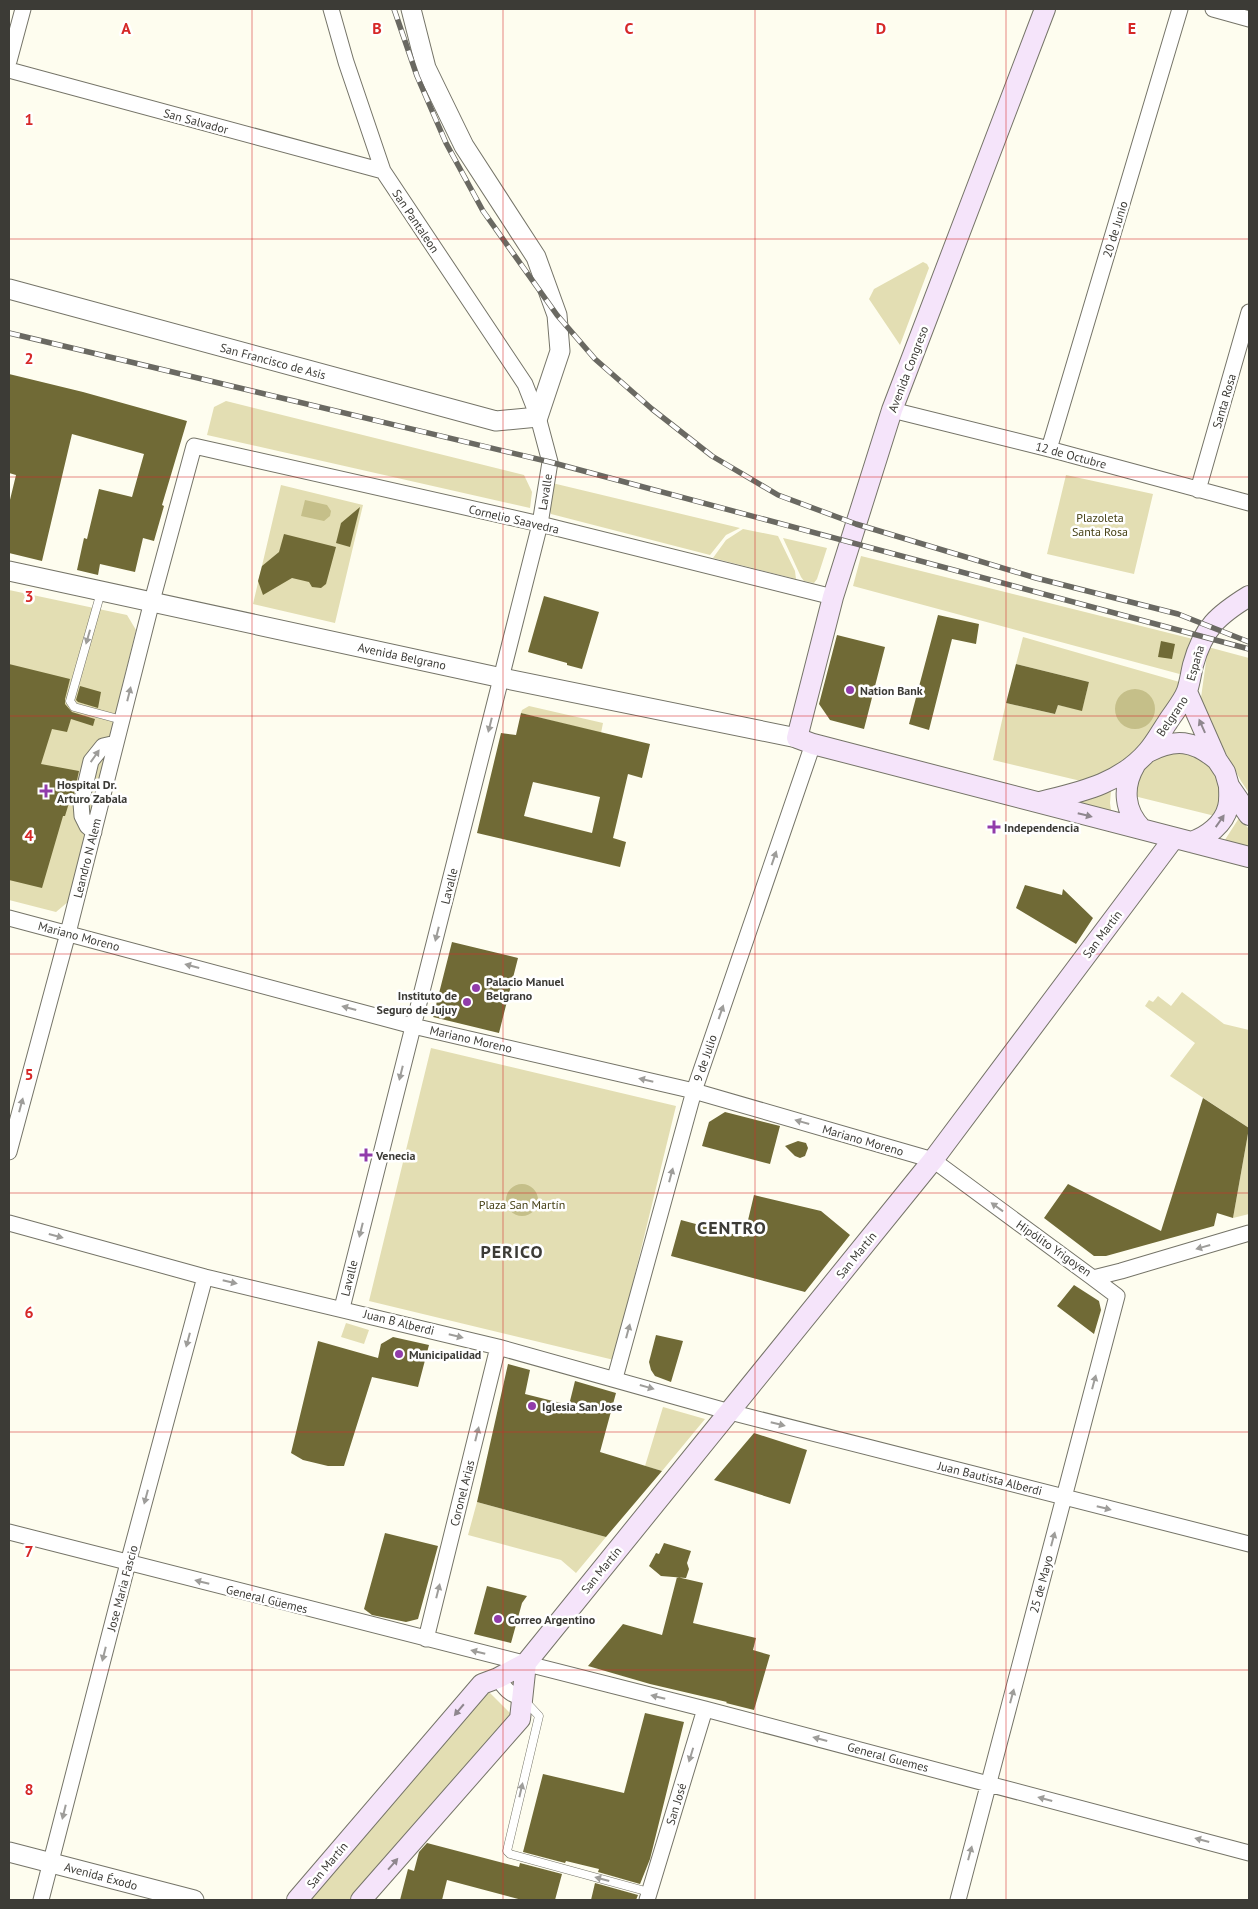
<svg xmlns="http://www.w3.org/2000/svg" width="1258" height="1909" font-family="'PT Sans',sans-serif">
	<rect width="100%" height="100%" fill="#fefdef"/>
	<!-- green -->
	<path fill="#e3deb3" d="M923,262l4,2 2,4 -29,77 -31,-46 5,-10z
		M226,401l298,74 8,17 -2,16 -323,-73 7,-28z
		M1066,475l87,19 -19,80 -87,-20z
		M548,482l192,46 -14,7 -16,20 -159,-41 -9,-24z
		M281,485l82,20 -28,118 -82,-19z
		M743,529l35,7 17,35 1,8 -83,-21 13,-18z
		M783,538l44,10 -10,31 -3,4 -10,-2 -3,-4z
		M861,556l336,84 -10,36 -334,-90z
		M9,590l118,25 9,15 -67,271 -13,11 -47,-12z
		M1023,637l160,46 -50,77 -48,22 -92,-22 13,-57 49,11 3,-9 24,5 7,-28 -73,-18z
		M1208,647l41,11v135l-8,-12 -41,-76z
		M529,706l74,17 -2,10 -80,-20 1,-3z
		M1183,746l37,27 -1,44 -89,-22 10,-30z
		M1111,791l-1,12 2,14 -39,-13z
		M1239,818l10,11v23l-28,-6z
		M1182,992l42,32 25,6v184l-16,4 16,-90 -79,-52 25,-33 -50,-37 4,-6 4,2 5,-6 13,10z
		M431,1048l245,58 -62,254 -245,-59z
		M346,1323l23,7 -5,14 -23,-7z
		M663,1407l42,12 -43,52 -17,-5z
		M477,1502l129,35 -30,36 -15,-13 -93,-25z
		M487,1690l25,25 -158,185h-50z"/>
	<!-- water -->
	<path fill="#c5bf89" d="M305,500l22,5 4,6 -1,5 -6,5 -23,-5z
		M1115 709a20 20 0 1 1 40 0a20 20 0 1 1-40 0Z
		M506 1200a16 16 0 1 1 32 0a16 16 0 1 1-32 0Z"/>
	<!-- building -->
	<path fill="#706a36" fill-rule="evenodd" d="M9,374l74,18 104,29 -25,84 2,1 -10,35 -11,-3 -8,34 -35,-8 -2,11 -21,-5 7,-32 3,1 12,-50 33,8 12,-43 -72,-20 -30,127 -33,-8v-49l7,-29 -7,-2z
		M360,507l-10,40 -14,-4 5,-20z
		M284,534l52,13 -10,37 -5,4 -9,-1 -3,-5 -17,-4 -29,17 -5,-14 4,-15 17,-14z
		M544,596l55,16 -17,57 -15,-4v-2l-39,-11z
		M938,615l41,9 -3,20 -24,-5 -23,91 -20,-6z
		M837,635l48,12 -21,82 -34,-9 -11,-16z
		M1161,641l14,3 -3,15 -14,-2z
		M9,664l61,15 -5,20v5l7,8 23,7 -2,7 -22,-7 -4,13 -15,-3 -11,35 38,7 -5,23 -2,-1 -7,23h-2l-21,72 -33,-8z
		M1016,664l73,18 -7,29 -24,-6 -3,9 -49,-11z
		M80,686l21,6 -3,16 -20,-6 -2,-2z
		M521,713l129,31 -8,34 -14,-4 -15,64 13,4 -6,25 -143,-34 24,-100 15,2zM533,782l67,15 -8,36 -68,-17z
		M1025,885l37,10 1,-6 30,29 -17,26 -60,-36z
		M452,942l66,16 -19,75 -66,-16z
		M1203,1098l46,30 -16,90 -16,-5 -3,13 -108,30h-12l-50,-38 24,-34 93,47z
		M725,1112l55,14 -10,38 -68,-18 7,-24z
		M798,1141l8,2 2,5 -3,8 -5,2 -5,-2 -10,-10z
		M754,1195l67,16 29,24 -45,57 -134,-36 10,-36 63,17z
		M1074,1285l25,16 2,9 -7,24 -37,-28z
		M656,1335l27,6 -12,41 -16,-6 -4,-6 -2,-8z
		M393,1337l36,8 -11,42 -46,-10 -28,89h-16l-25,-6 -12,-7 27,-112 60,17 3,-14z
		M508,1364l22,6 -5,24 44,11 6,-24 41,12 -16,59 62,19 -56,66 -129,-35z
		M754,1433l53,17 -17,54 -76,-24z
		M385,1533l53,13 -20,73 -12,3 -34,-7 -8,-6z
		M664,1543l27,8 -4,12 2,6 -3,9 -25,-2 -12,-10 7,-13 3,1z
		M677,1577l26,6 -10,40 63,15 -3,12 17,5 -16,55 -28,-7 1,-1 -77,-18 -62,-18 35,-42 39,11z
		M487,1586l40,10 -5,7 -11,40 -37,-9z
		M645,1713l39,9 -34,137 -10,25 -42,-12 1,-3 -33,-8 -1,2 -42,-11 20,-78 81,19z
		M427,1843l92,24 1,-4 42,11 -7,26h-33l-75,-20 -5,20h-42l8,-31 6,2 5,-19z
		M595,1883l43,12 -2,5h-45z"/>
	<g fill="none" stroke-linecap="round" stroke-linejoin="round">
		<defs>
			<path id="service" d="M101,592l-31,109 4,6 48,13
				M525,1701l14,15 -32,135 3,3 139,38"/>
			<path id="minor" d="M331,9l15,53 37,109 142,213 13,33 12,45 -10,62 -198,784
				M1213,9l36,10
				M9,61l14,-52
				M9,70l374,101
				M892,410l157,39 200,54
				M1049,449l131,-440
				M1198,490l51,-178
				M94,832l-7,-6 -5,-10 -1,-13 10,-42 12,-15 13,-3
				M9,918l404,108 281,65 239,69 160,118 28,-7 128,-38
				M9,1152l59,-219 84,-332 42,-155 346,78 293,73
				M9,1223l196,54 293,70 232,65 519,132
				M615,1378l79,-287 119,-347
				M9,1532l696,177 544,144
				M426,1639l72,-292
				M498,1678c6,10 12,17 23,19
				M41,1900l87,-337 77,-286
				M647,1900l58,-191
				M958,1900l159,-604 -24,-18"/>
			<path id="tertiary" d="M9,289l487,132 42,-4 22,-66 -3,-36 -21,-58 -72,-111 -38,-78 -15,-59
				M9,571l493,107 295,60
				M9,1852l185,48"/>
			<path id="secondary" d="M1045,9l-153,401 -59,187 -36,141 16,6 436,113
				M1187,692l30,68 8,12 4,14 20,29
				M1148,752c27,-14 46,-12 69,8
				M1135,765c-13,22 -11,46 7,64
				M1040,802c40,-10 80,-18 108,-51 7,-8 13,-19 19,-28 6,-10 16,-21 20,-32 3,-9 4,-18 6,-26 10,-37 25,-50 56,-69
				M1191,842c16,-5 33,-18 37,-35 2,-7 1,-14 1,-21
				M297,1900l185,-216 16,-6 28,-15 407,-503 241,-322
				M361,1900l159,-181 6,-56"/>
		</defs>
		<!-- service casing -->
		<use href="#service" stroke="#757468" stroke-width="9"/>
		<!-- minor casing -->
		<use href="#minor" stroke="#757468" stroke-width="17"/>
		<!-- tertiary casing -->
		<use href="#tertiary" stroke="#757468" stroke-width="21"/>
		<!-- secondary casing -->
		<use href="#secondary" stroke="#757468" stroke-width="22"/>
		<!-- service -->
		<use href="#service" stroke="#fff" stroke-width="8"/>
		<!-- minor -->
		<use href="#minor" stroke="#fff" stroke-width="15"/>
		<!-- tertiary -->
		<use href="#tertiary" stroke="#fff" stroke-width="19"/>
		<!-- secondary -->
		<use href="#secondary" stroke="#f5e4fa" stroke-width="20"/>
		<defs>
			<path id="rail" d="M394,9l23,67 29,67 37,68 74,104 38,44 57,50 60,47 66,39 78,29 180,54 142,36 71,28
				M9,333l541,129 699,187"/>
		</defs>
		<!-- rail casing -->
		<use href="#rail" stroke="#6a6962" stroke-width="5.5"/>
		<!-- rail -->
		<use href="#rail" stroke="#fff" stroke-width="4" stroke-dasharray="11" stroke-linecap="butt"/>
	</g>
	<!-- one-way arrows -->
	<defs><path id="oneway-solid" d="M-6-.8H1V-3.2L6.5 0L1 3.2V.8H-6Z" transform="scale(1.25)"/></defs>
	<g fill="#9e9d9a">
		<use href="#oneway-solid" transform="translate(88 637) rotate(106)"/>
		<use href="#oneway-solid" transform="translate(129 694) rotate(-76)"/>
		<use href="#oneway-solid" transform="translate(490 725) rotate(104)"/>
		<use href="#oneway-solid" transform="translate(95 756) rotate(-55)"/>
		<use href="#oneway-solid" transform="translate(774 858) rotate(-71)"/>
		<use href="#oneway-solid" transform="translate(437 934) rotate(104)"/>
		<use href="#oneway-solid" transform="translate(192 966) rotate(-165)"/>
		<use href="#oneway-solid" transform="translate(349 1008) rotate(-165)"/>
		<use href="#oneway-solid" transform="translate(721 1012) rotate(-71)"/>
		<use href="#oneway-solid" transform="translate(401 1073) rotate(104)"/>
		<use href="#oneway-solid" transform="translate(646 1080) rotate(-167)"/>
		<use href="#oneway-solid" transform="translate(21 1105) rotate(-75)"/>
		<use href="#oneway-solid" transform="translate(802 1122) rotate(-164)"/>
		<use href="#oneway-solid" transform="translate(671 1175) rotate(-75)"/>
		<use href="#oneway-solid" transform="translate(997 1207) rotate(-144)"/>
		<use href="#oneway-solid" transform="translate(361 1230) rotate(104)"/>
		<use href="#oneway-solid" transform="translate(56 1236) rotate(15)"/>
		<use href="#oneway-solid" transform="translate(1203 1247) rotate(164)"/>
		<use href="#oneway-solid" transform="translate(230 1282) rotate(13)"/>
		<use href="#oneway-solid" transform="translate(628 1331) rotate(-75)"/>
		<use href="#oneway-solid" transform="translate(456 1336) rotate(14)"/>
		<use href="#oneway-solid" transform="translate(188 1340) rotate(105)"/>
		<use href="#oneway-solid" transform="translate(1094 1382) rotate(-75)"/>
		<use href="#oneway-solid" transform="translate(647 1387) rotate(16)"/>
		<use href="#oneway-solid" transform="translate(778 1424) rotate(14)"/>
		<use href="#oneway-solid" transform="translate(477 1434) rotate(-76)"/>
		<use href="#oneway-solid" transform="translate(146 1497) rotate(105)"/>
		<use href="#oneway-solid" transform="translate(1104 1508) rotate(14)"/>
		<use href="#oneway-solid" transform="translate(1053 1539) rotate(-75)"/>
		<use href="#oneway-solid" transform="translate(202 1582) rotate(-166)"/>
		<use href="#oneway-solid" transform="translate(438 1591) rotate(-76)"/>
		<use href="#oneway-solid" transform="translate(478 1652) rotate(-166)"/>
		<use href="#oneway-solid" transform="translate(104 1654) rotate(104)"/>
		<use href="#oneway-solid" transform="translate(1012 1696) rotate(-75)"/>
		<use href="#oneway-solid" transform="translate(658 1697) rotate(-166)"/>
		<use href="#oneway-solid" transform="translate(820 1739) rotate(-165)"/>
		<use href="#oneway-solid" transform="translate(691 1755) rotate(107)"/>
		<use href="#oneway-solid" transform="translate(521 1790) rotate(-77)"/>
		<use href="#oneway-solid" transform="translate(1045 1799) rotate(-165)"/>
		<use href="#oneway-solid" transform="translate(64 1812) rotate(104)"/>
		<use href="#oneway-solid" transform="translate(1202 1840) rotate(-165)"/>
		<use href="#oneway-solid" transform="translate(970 1853) rotate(-75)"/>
		<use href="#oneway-solid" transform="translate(602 1879) rotate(-165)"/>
	</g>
	<g fill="#8f878e">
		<use href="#oneway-solid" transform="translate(1202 726) rotate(-114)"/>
		<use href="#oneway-solid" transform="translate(1085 815) rotate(14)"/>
		<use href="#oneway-solid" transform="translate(1220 821) rotate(-55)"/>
		<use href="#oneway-solid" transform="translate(459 1710) rotate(130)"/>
		<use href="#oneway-solid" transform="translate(393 1864) rotate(-49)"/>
	</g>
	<!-- grid -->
	<path fill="none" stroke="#d62828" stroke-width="1" stroke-opacity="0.55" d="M252,9v1891M503,9v1891M755,9v1891M1006,9v1891M9,239h1240M9,477h1240M9,716h1240M9,954h1240M9,1193h1240M9,1432h1240M9,1670h1240"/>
	<!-- markers -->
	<g fill="#913caa" stroke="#fff" stroke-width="2">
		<circle cx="850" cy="690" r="5"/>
		<path d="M43.5 783.5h5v5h5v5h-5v5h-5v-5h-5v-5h5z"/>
		<path d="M991.5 819.5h5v5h5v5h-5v5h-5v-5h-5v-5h5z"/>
		<circle cx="476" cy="988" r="5"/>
		<circle cx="467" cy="1002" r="5"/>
		<path d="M363.5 1147.5h5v5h5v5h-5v5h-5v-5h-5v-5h5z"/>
		<circle cx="399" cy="1354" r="5"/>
		<circle cx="532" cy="1406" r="5"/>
		<circle cx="498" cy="1619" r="5"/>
	</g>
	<g text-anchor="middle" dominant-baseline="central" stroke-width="5" stroke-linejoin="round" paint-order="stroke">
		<!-- street labels -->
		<g font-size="12" fill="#3c3b36" stroke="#fff">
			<text transform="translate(196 121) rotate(15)">San Salvador</text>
			<text transform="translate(416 221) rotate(56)">San Pantaleon</text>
			<text transform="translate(1115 229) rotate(-73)">20 de Junio</text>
			<text transform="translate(273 361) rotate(15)">San Francisco de Asis</text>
			<text transform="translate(908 369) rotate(-69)">Avenida Congreso</text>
			<text transform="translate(1224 401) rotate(-74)">Santa Rosa</text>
			<text transform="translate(1071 455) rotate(15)">12 de Octubre</text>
			<text transform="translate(545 492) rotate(-81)">Lavalle</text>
			<text transform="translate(514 519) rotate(13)">Cornelio Saavedra</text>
			<text transform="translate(402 656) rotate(12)">Avenida Belgrano</text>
			<text transform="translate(1195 663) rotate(-74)">España</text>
			<text transform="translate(1172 716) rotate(-56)">Belgrano</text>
			<text transform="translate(87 858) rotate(-76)">Leandro N Alem</text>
			<text transform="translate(449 886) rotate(-76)">Lavalle</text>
			<text transform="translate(1102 934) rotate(-53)">San Martín</text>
			<text transform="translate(79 936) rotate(15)">Mariano Moreno</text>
			<text transform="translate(471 1039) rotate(13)">Mariano Moreno</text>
			<text transform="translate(705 1058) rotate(-71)">9 de Julio</text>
			<text transform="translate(863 1140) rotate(16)">Mariano Moreno</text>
			<text transform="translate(1054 1248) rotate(35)">Hipólito Yrigoyen</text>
			<text transform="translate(856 1255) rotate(-51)">San Martín</text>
			<text transform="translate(349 1278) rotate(-76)">Lavalle</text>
			<text transform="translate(399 1322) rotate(14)">Juan B Alberdi</text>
			<text transform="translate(990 1478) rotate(14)">Juan Bautista Alberdi</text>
			<text transform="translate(462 1493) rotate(-76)">Coronel Arias</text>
			<text transform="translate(601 1570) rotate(-51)">San Martín</text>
			<text transform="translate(1041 1584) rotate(-75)">25 de Mayo</text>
			<text transform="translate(122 1588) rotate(-75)">Jose Maria Fascio</text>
			<text transform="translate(267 1599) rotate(14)">General Güemes</text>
			<text transform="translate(888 1757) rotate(15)">General Guemes</text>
			<text transform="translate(676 1804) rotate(-73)">San José</text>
			<text transform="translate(327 1865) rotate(-50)">San Martín</text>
			<text transform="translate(101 1876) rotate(15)">Avenida Éxodo</text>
		</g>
		<!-- park labels -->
		<g font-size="12" fill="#474217" stroke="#fff">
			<text x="1100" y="517">Plazoleta<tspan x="1100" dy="14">Santa Rosa</tspan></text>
			<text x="522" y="1204">Plaza San Martín</text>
		</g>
		<!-- poi labels -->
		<g font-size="12" font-weight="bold" fill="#3c3b36" stroke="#fff" text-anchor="start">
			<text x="860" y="690">Nation Bank</text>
			<text x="57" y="784">Hospital Dr.<tspan x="57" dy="14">Arturo Zabala</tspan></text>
			<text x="1004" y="827">Independencia</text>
			<text x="486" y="981">Palacio Manuel<tspan x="486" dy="14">Belgrano</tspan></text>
			<text x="457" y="995" text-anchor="end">Instituto de<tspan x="457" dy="14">Seguro de Jujuy</tspan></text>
			<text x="376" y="1155">Venecia</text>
			<text x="409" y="1354">Municipalidad</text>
			<text x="542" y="1406">Iglesia San Jose</text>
			<text x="508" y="1619">Correo Argentino</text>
		</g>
		<!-- district labels -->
		<g font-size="18" font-weight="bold" letter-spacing="1" fill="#3c3b36" stroke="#fff">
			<text x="732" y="1227">CENTRO</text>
			<text x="512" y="1251">PERICO</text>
		</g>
	</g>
	<g font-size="16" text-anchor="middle" font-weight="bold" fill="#d62828" stroke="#fff" stroke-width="5" stroke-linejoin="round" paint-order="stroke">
		<text x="126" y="34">A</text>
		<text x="377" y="34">B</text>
		<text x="629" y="34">C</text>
		<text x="881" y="34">D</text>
		<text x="1132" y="34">E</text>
		<text x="29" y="125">1</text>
		<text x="29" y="364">2</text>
		<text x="29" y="602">3</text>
		<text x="29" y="841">4</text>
		<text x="29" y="1080">5</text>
		<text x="29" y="1318">6</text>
		<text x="29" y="1557">7</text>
		<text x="29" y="1795">8</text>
	</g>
	<!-- border -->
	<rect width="1258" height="1909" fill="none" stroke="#3c3b36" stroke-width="20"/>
</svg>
